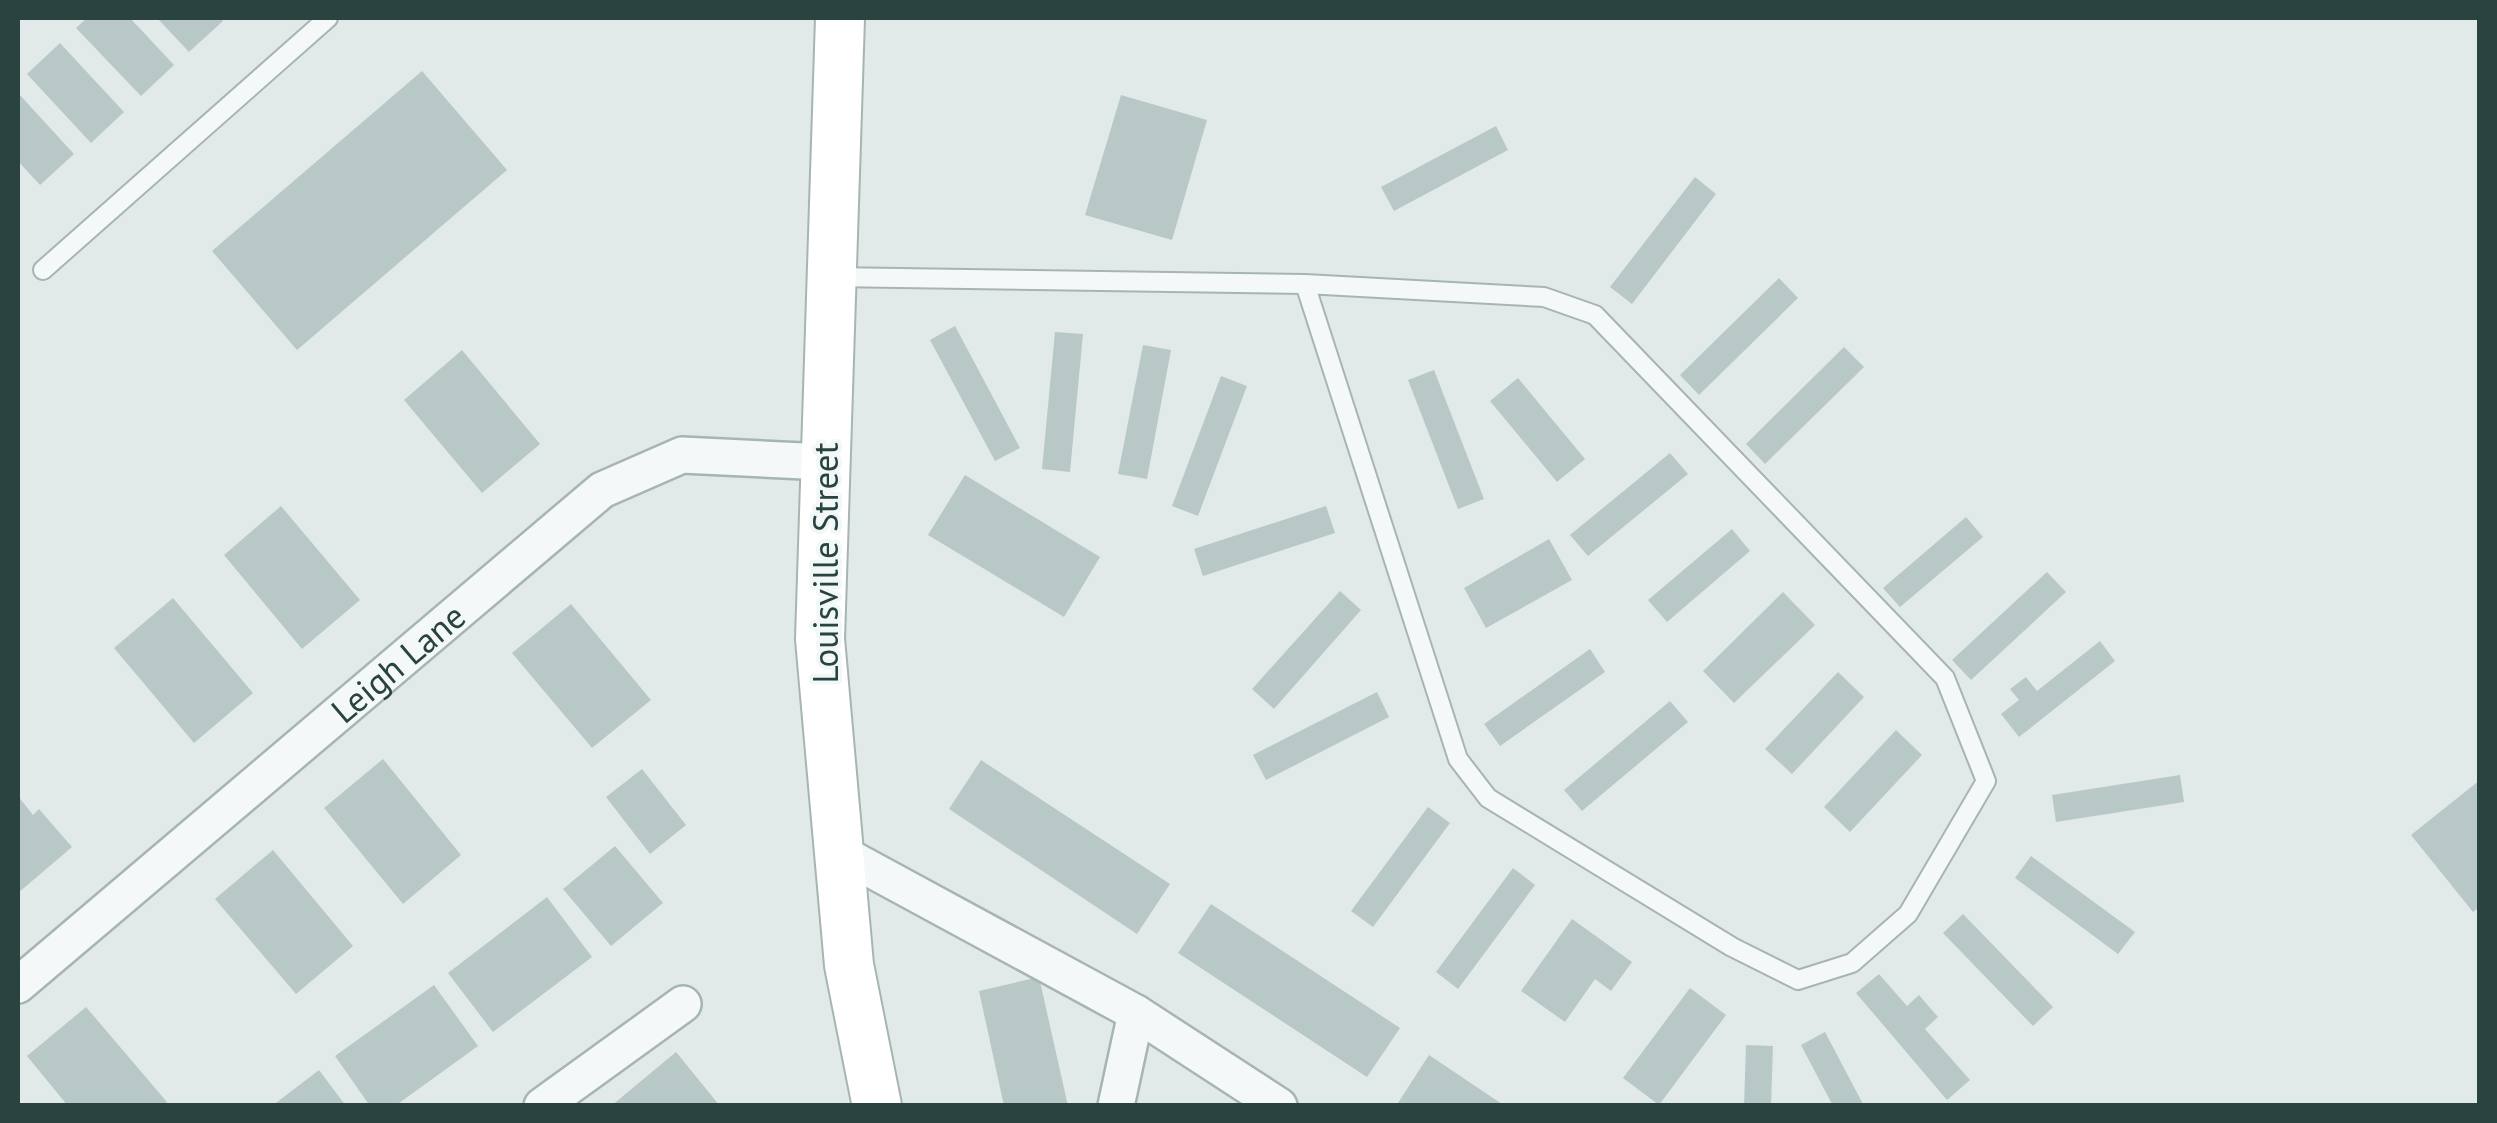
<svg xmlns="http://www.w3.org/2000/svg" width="2497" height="1123" font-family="'PT Sans',sans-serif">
	<rect width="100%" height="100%" fill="#e1eae9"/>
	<!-- building -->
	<path fill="#b8c8c6" d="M87,18h43l44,47 -33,31 -65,-68z
		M157,18h63l3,3 -34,31z
		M60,43l64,69 -33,31 -64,-69z
		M422,71l85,99 -210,180 -85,-99z
		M18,93l56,61 -34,31 -22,-24z
		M1121,95l86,25 -35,120 -87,-25z
		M1496,126l12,24 -114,61 -13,-24z
		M1695,177l21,17 -84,110 -22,-17z
		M1779,278l19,20 -99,97 -19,-20z
		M955,326l65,122 -25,13 -65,-121z
		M1055,332l28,2 -13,138 -28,-3z
		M1143,345l28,5 -24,129 -29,-5z
		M1844,347l20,20 -99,97 -19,-20z
		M462,350l78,94 -58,49 -78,-93z
		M1434,370l50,129 -26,10 -50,-129z
		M1221,376l26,10 -49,130 -26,-10z
		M1518,378l67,81 -28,23 -67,-81z
		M1670,453l18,21 -100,82 -18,-21z
		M965,475l135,82 -36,60 -136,-82z
		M281,506l79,94 -58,49 -78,-94z
		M1326,506l9,27 -132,43 -9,-27z
		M1966,517l17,20 -83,70 -17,-19z
		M1732,529l18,22 -83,71 -19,-22z
		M1549,539l23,41 -86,48 -22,-40z
		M2047,572l19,20 -95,88 -19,-20z
		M1340,591l21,19 -87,99 -22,-20z
		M1783,592l32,33 -81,78 -31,-32z
		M173,598l80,95 -59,50 -80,-95z
		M571,604l80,96 -59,48 -80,-95z
		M2100,641l15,20 -96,76 -18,-23 18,-14 -9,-11 16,-12 11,14z
		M1590,649l15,23 -105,74 -16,-22z
		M1838,672l26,25 -72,77 -27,-25z
		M1377,692l12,25 -123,63 -13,-25z
		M1670,701l18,21 -106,89 -18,-21z
		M1896,730l26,25 -72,77 -26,-25z
		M383,759l78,96 -58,49 -79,-96z
		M981,760l189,124 -33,50 -188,-125z
		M642,769l44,56 -36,29 -44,-57z
		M2180,775l4,27 -128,20 -4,-27z
		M2480,780v127l-7,5 -62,-77z
		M18,796l15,19 6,-6 33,38 -54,46z
		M1428,807l22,16 -77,104 -22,-16z
		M615,846l48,57 -52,43 -48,-57z
		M273,850l80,96 -57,48 -81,-95z
		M2031,856l104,76 -17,22 -103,-76z
		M1513,868l22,17 -77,104 -22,-17z
		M547,897l45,60 -99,75 -45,-59z
		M1211,904l189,124 -33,49 -189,-124z
		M1963,914l90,93 -20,19 -90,-93z
		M1572,919l60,43 -21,29 -16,-12 -30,43 -44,-31z
		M1879,974l28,32 12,-11 19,22 -13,12 45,51 -23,20 -91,-107z
		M1039,977l29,129h-64l-25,-115z
		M434,985l44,61 -83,60h-25l-35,-50z
		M1690,988l36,27 -67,90 -36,-27z
		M86,1007l81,95 -4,4h-95l-41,-50z
		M1825,1032l39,74h-31l-32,-61z
		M1746,1045l27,1 -2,60h-27z
		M676,1052l44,54h-109z
		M1429,1055l76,51h-109z
		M319,1070l27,36h-74z"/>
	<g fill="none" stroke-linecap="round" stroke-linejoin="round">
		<defs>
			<path id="lane" d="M43,270l285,-252
				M831,277l474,7 239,13 51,18 350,363 41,103 -78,133 -56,49 -54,17 -66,-33 -244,-149 -30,-39 -153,-475"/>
			<g id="street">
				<path d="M839,852l297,161 143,93"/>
				<path id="s1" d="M18,985l584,-495 80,-35 142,7"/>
				<path d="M542,1106l141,-102"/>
				<path d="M1116,1106l20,-93"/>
			</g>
			<path id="secondary" d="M840,18l-20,621 29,326 28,141"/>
		</defs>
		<!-- lane casing -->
		<use href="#lane" stroke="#a6b5b3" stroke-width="22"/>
		<!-- street casing -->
		<use href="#street" stroke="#a6b5b3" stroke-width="40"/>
		<!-- secondary casing -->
		<use href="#secondary" stroke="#a6b5b3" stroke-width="52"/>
		<!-- lane -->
		<use href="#lane" stroke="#f4f8f8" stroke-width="18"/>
		<!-- street -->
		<use href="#street" stroke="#f4f8f8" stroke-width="35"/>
		<!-- secondary -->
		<use href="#secondary" stroke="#fff" stroke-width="48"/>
	</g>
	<g text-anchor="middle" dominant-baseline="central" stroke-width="8" stroke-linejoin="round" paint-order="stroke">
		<!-- street labels -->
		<g font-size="35" fill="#294340" stroke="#f1f8f7">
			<text transform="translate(825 563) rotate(-90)">Louisville Street</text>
			<text stroke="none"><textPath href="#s1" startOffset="498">Leigh Lane</textPath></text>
		</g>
	</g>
	<!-- border -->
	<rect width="2497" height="1123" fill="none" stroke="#294340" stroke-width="40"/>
</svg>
